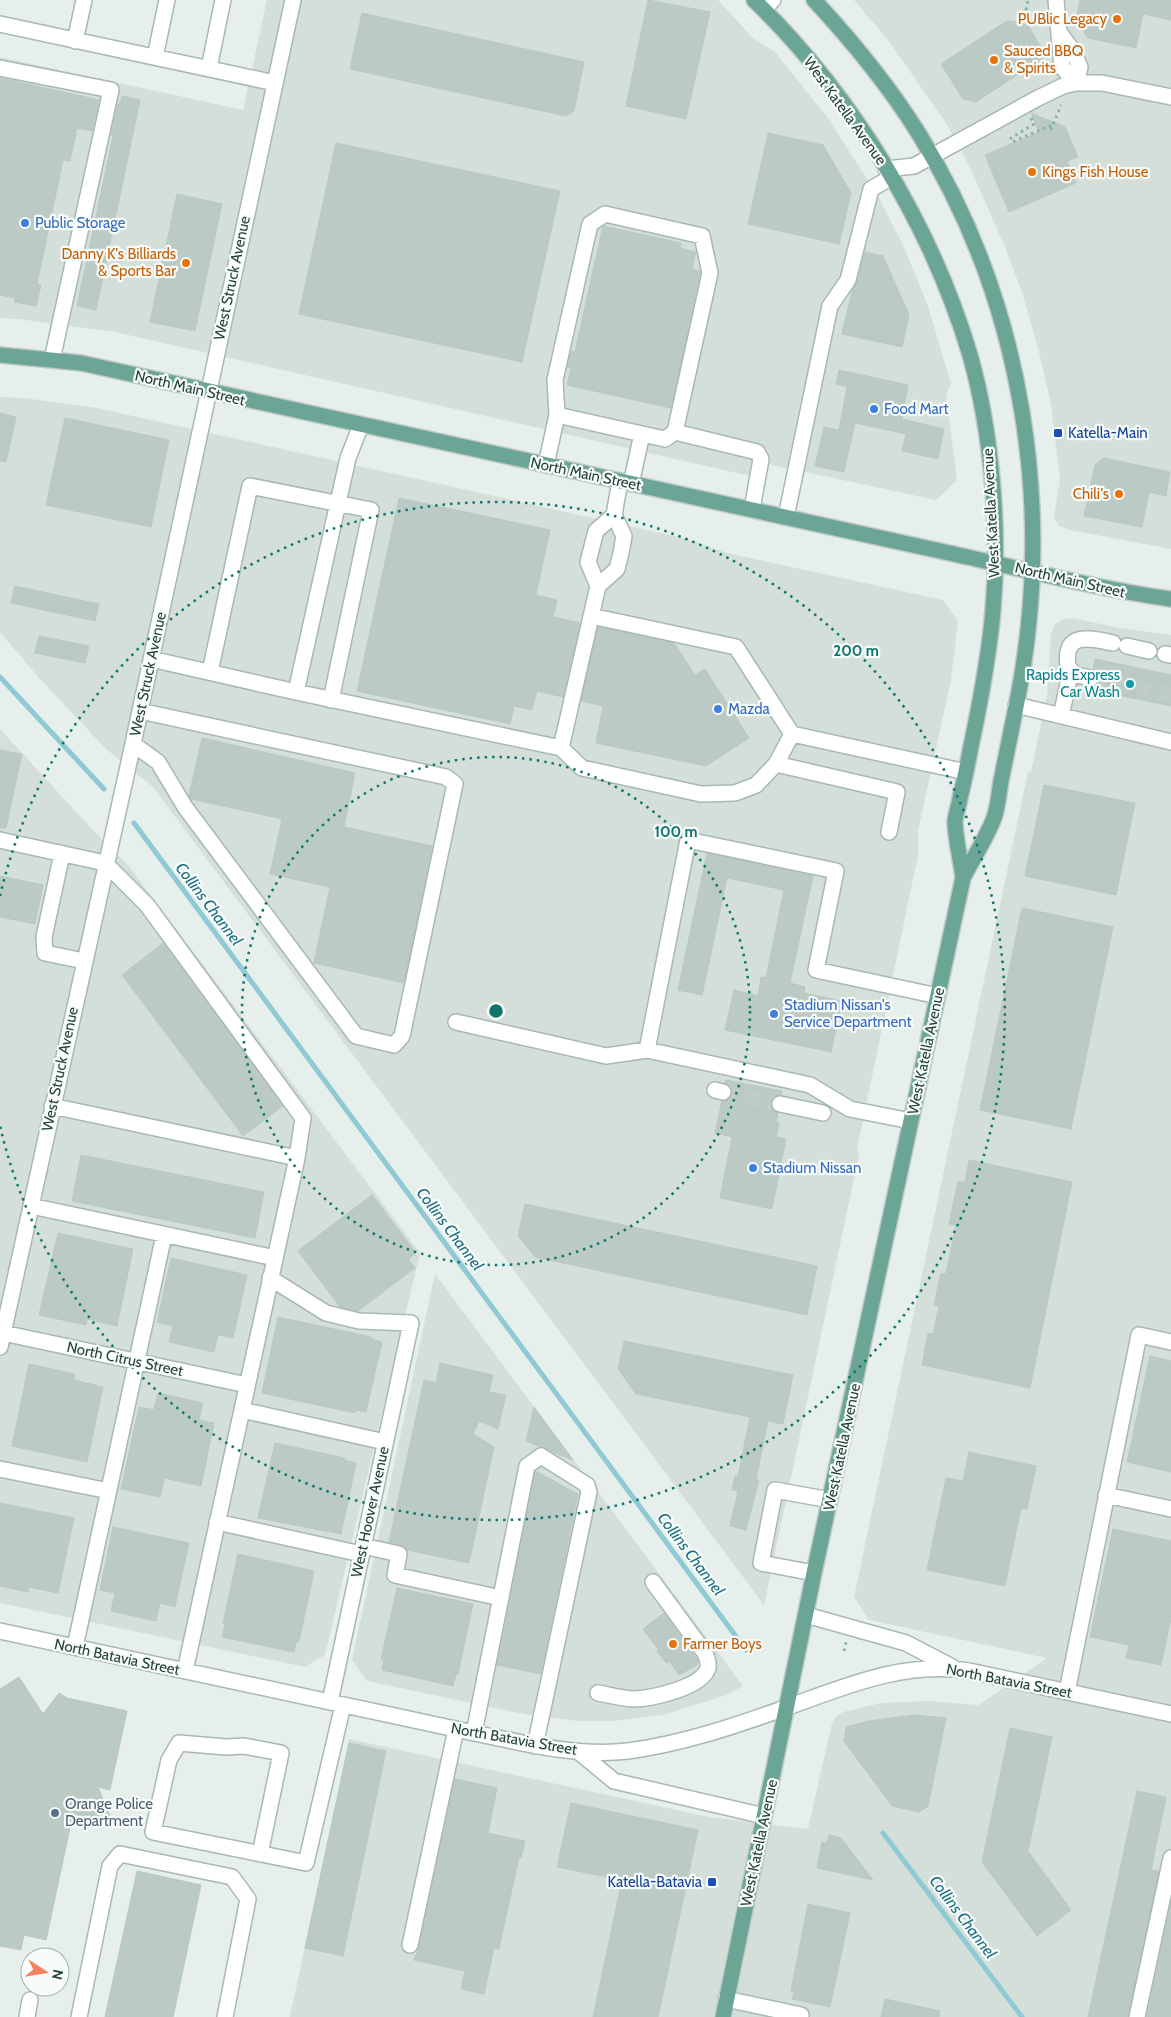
<svg xmlns="http://www.w3.org/2000/svg" width="1171" height="2017" font-family="Cabin,sans-serif">
	<rect width="100%" height="100%" fill="#e6efeb"/>
	<!-- built -->
	<path fill="#d4dfda" d="M267,0h451l35,38 22,14 53,66 50,78 26,51 24,59 23,78 -5,11 11,85 -21,20 -168,-36 -2,9 -16,3 -635,-144 -97,-13 -18,-1v-261l243,53z
		M854,0h317v549l-101,-19 -11,-4 -5,-9 6,-38 -9,-74 -11,-49 -17,-61 -18,-48 -36,-82 -23,-42 -58,-83z
		M0,397l24,1 73,10 586,130 44,15 216,47 15,21 -7,59 -33,151v24l-61,294 2,6 -95,450 -611,-818 -47,-38 -65,-69 -41,-48z
		M1072,618l48,10 51,7v1382h-881l59,-278 360,78 99,12 24,-106 4,-6 7,-5 38,-9 47,-2 51,4 68,-47 -178,-38 -15,-23 174,-825h3l16,-77 4,-61 4,-10 9,-5z
		M0,729l90,98 38,38 292,388 -95,402 -20,12 -305,-64z
		M435,1274l308,412 -17,9 -63,20 -49,6h-36l-50,-6 -161,-34 -15,-21z"/>
	<g fill="none" stroke-linecap="round" stroke-linejoin="round">
		<!-- stream -->
		<path stroke="#8ec9d4" stroke-width="5" d="M0,677l104,112
			M134,823l612,827
			M883,1833l139,184"/>
	</g>
	<!-- building -->
	<path fill="#bbcac4" stroke="#b8c9c2" d="M648,0l62,12 -24,107 -60,-13z
		M1080,0h91v20l-28,-6 -7,34 -48,-10 -12,-18z
		M362,13l222,49 -10,49 -8,5 -216,-47z
		M1010,21l14,3 5,3 17,29 -70,46 -13,-3 -22,-35 64,-42z
		M0,78l99,22 -7,31 -15,-3 -7,33 -7,-1 -26,124 4,1 -5,21 -22,-4 1,-4 -15,-3z
		M122,96l18,4 -44,210 -19,-4 36,-170 -2,-1 7,-31h2z
		M1031,113l34,14 13,30 -11,4 9,22 -67,29 -24,-57 54,-23z
		M768,133l55,12 28,48 -12,51 -91,-20z
		M336,143l224,48 -38,171 -223,-48z
		M177,194l45,10 -27,127 -45,-9z
		M603,226l78,17 -1,5 16,4 -4,17 8,2v2l-29,135 -104,-23 4,-17 -4,-1 4,-16 4,1z
		M865,252l18,4 26,59 -7,32 -60,-13 10,-43 5,-9z
		M839,370l69,15 -6,34 42,10 -6,30 -36,-8 4,-17 -51,-11 -11,49 -29,-6 9,-39 15,3 8,-43 -11,-3z
		M0,413l16,4 -10,45 -6,-1z
		M65,418l104,22 -18,87 -105,-22z
		M1104,458l66,14 -4,24 -17,-4 -7,35 -58,-11 11,-51z
		M399,498l151,32 -14,65 21,5 -4,17 27,6 -17,74 -26,-6 -5,19 -18,-4 -4,18 -153,-33z
		M15,586l84,18 -4,17 -84,-18z
		M598,627l76,16 21,32 10,-6 44,69 -43,28 -110,-23 7,-37 -22,-5z
		M39,636l50,10 -4,17 -50,-10z
		M1095,659l76,16v31l-82,-17v-2l9,-2 2,-5v-5l-7,-6z
		M202,738l153,35 -11,54 88,19 -28,137 -90,-20 16,-76 -60,-13 12,-55 -91,-20 -2,-3z
		M0,750l22,4 -16,74h-6z
		M1044,785l91,18 -19,92 -91,-19z
		M707,853l106,23 -23,107 15,4 -1,6 38,8 -11,51 -106,-22 9,-40 24,6 3,-19 5,1 18,-88 -57,-12 -25,117 -24,-5z
		M0,876l43,9 -8,39 -35,-7z
		M1022,908l91,19 -42,202 -91,-19z
		M163,943l120,163 -40,30 -121,-161z
		M726,1080l56,11 -1,4 -8,2 -2,6v4l7,6 -2,9 3,1 -3,14 10,2 -14,70 -52,-11 12,-61 -17,-4 7,-32 7,-2 3,-5 -2,-8 -5,-3z
		M81,1155l183,37 -9,46 -183,-37z
		M969,1160l103,22 -42,206 -108,-23 6,-32 5,1 6,-28 -5,-1 7,-32 5,1 10,-49 -7,-1 9,-43 7,2z
		M372,1195l44,58 -8,6 7,9 -57,43 -18,-4 -42,-56z
		M525,1204l292,62 -10,49 -272,-58 -17,-21z
		M58,1233l75,16 -16,77 -30,-7 -1,6 -47,-10z
		M171,1258l76,17 -14,63 -15,-3 -4,17 -45,-10 4,-16 -16,-4z
		M278,1317l93,20v2l11,3 -16,70 -11,-2v3l-93,-20z
		M624,1341l169,34 -10,49 -15,-3 -12,59h3l-13,50 -16,-4 8,-35 -6,-1 3,-14h3l12,-59 -114,-23 -18,-25z
		M1150,1356l21,5v111l-44,-10z
		M440,1363l53,12 -4,17 17,3 -8,34 -19,-8 -6,13 21,13 -25,116 -62,-13 -6,-5 -12,-3 35,-162 12,3z
		M29,1364l46,10 -1,6 29,7 -16,75 -75,-16z
		M158,1393l45,10 -4,17 15,3 -13,63 -37,-8 -4,19 -39,-8 18,-82 15,3z
		M534,1407l39,53 -47,-19z
		M275,1443l70,15 -1,2 12,3 -15,71 -83,-16z
		M969,1452l67,14 -9,43 -6,-1 -16,78 -78,-16 19,-92 17,3z
		M535,1471l43,23 -37,180 -44,-9z
		M0,1503l74,15 -16,75 -29,-6 -1,5 -28,-6z
		M113,1527l76,16 -14,64 -15,-4 -4,18 -45,-10 4,-18 -15,-3z
		M1113,1529l58,12v77l-10,47 -35,-7 3,-13 -39,-8z
		M238,1554l76,17 -15,70 -2,-1 -3,12 -72,-15 3,-13h-2z
		M397,1588l76,16 -15,70h-2l-3,12 -71,-16 2,-11h-3z
		M664,1613l34,47 -1,5 -18,10 -10,-14 -3,2 -9,-12 1,-2 -15,-20z
		M19,1677l24,37 16,-21 8,5 60,13 -17,79 -12,-3 15,36 -40,-9 -27,126 -22,-5 -3,15 -21,-4v-257z
		M914,1715l32,3 -18,88 -9,6 -27,-6 -48,-65 2,-14 23,-6z
		M1010,1728l42,9 -24,114 43,59 -34,26 -55,-74z
		M349,1743l37,8 -43,205 -38,-8z
		M455,1779l42,9 -9,45 37,8 -4,17 -2,-1 -20,92 -5,-1 -10,46 -23,-5 4,-18 -51,-11 5,-13z
		M1137,1791l29,6 -15,73 8,1 -31,146h-40z
		M571,1803l127,27 -40,187h-65l29,-137 -65,-13z
		M829,1835l12,3 32,42 -56,-12 5,-26 5,1z
		M137,1871l64,14 -28,132h-68z
		M1171,1903v114h-24z
		M808,1904l42,9 -20,94 -38,-8 2,-7 -3,-1z
		M885,1999l55,12 -1,6h-58z"/>
	<g fill="none" stroke-linecap="round" stroke-linejoin="round">
		<!-- minor-tunnel -->
		<path stroke="#bfccc8" stroke-width="15" stroke-dasharray="15 8" stroke-linecap="butt" d="M1091,678l80,17
			M723,1092l57,12"/>
		<defs>
			<path id="minor" d="M1056,0l6,67 14,16
				M764,9l9,-9
				M0,24l275,59
				M1059,32l14,19 7,16 -4,16
				M75,41l9,-41
				M155,57l12,-57
				M0,68l111,22 -59,270
				M209,68l14,-68
				M886,169l28,-3 124,-68 25,-12 13,-3h26l69,14
				M557,415l-2,-35 35,-156 15,-10 97,22 8,37 -35,159 -10,7 -23,-5 -11,50
				M675,432l82,20 4,7 -9,50
				M546,465l11,-50 85,19
				M786,517l44,-211 18,-26 23,-91 21,-12
				M598,586l-10,-24 8,-31 18,-16 6,-34
				M1127,646l22,5
				M1165,654l6,1
				M151,659l145,33 52,-234 13,-33
				M210,672l40,-186 121,24 -40,190
				M1091,678l-15,-3 -8,-8c-5,-36 21,-29 45,-24
				M296,692l265,56 21,20 119,26 34,-1 21,-8 20,-21 16,-30 -56,-87 -145,-31
				M1016,705l155,37
				M1061,716l10,-46
				M792,734l174,38
				M133,744l25,18 27,45 171,229 38,9 8,-9 53,-252 -9,-7 -306,-66
				M561,748l37,-162 19,-17 4,-16 3,-17 -10,-21
				M776,764l121,28 -8,40
				M0,840l105,23
				M62,854l-18,83 1,16 39,8
				M105,863l42,42 156,213 -6,40 -112,513
				M456,1022l150,34 41,-6 163,35 40,24 61,12
				M647,1050l41,-210 148,31 -20,99 122,26
				M715,1090l8,2
				M780,1104l43,9
				M52,1106l245,52
				M31,1206l244,52
				M270,1278l56,35 33,8 52,2 -81,379
				M3,1333l244,52
				M0,1347l131,-594 162,-753
				M242,1410l143,32
				M0,1469l109,22
				M1106,1495l65,14
				M217,1522l144,32
				M363,1546l36,8 -4,21 106,23
				M814,1573l-53,-10 14,-73 55,10
				M806,1615l100,28 46,24
				M0,1631l474,102c50,10 102,24 154,18 53,-7 107,-25 157,-43 59,-21 120,-48 184,-37l202,43
				M75,1647l89,-412
				M1067,1692l72,-357 32,7
				M598,1693c11,2 23,5 34,6 18,0 70,-11 76,-31 1,-6 -1,-10 -3,-15l-52,-71
				M474,1733l53,-267 14,-10 46,29 2,7 -54,254
				M579,1752l35,29 150,35
				M260,1854l21,-101 -37,-7 -18,1 -47,-4 -10,17 -16,72 153,31 37,-158
				M410,1945l46,-216
				M726,1999l75,16 -1,2
				M27,2017l3,-17
				M79,2017l31,-151 10,-12 112,23 16,22 -23,118
				M1137,2017l34,-159"/>
			<path id="major" d="M754,0c98,95 177,224 216,355 22,78 30,175 23,255 -4,48 -13,94 -23,141 -3,16 -6,31 -10,47 -1,7 -4,15 -5,23 0,17 6,39 8,57
				M0,355l81,8 873,191c73,16 144,35 217,45
				M723,2017l91,-444 149,-695c10,-20 23,-39 31,-60 4,-11 5,-25 7,-37 5,-25 10,-50 15,-74 40,-195 8,-403 -97,-573 -30,-48 -66,-92 -105,-134"/>
		</defs>
		<!-- minor casing -->
		<use href="#minor" stroke="#a8b8b2" stroke-width="18"/>
		<!-- major casing -->
		<use href="#major" stroke="#c2cac8" stroke-width="18"/>
		<!-- path -->
		<path stroke="#86b3a5" stroke-width="3" stroke-dasharray="2.5 4" stroke-linecap="butt" d="M1026,10l2,-10
			M1031,118l3,6 -23,14 1,4 37,-16 3,1
			M1051,130l10,-25
			M844,1651l2,-9"/>
		<!-- minor -->
		<use href="#minor" stroke="#fff" stroke-width="15"/>
		<!-- major -->
		<use href="#major" stroke="#6aa596" stroke-width="15"/>
	</g>
	<!-- distance rings -->
	<g fill="none" stroke="#0f766e" stroke-width="2.5" stroke-dasharray="2.5 5">
		<circle cx="496" cy="1011" r="254"/>
		<path d="M0 896A509 509 0 1 1 0 1126"/>
	</g>
	<!-- markers -->
	<g fill="#e8710a" stroke="#f7fbf9" stroke-width="2">
		<circle cx="1117" cy="19" r="5"/>
		<circle cx="994" cy="60" r="5"/>
		<circle cx="1032" cy="172" r="5"/>
		<circle cx="186" cy="263" r="5"/>
		<circle cx="1119" cy="494" r="5"/>
		<circle cx="673" cy="1644" r="5"/>
	</g>
	<g fill="#3f7fe0" stroke="#f7fbf9" stroke-width="2">
		<circle cx="25" cy="223" r="5"/>
		<circle cx="874" cy="409" r="5"/>
		<circle cx="718" cy="709" r="5"/>
		<circle cx="774" cy="1014" r="5"/>
		<circle cx="753" cy="1168" r="5"/>
	</g>
	<g fill="#1a4fb4" stroke="#f7fbf9" stroke-width="2">
		<rect x="1053" y="428" width="10" height="10" rx="2.5"/>
		<rect x="707" y="1877" width="10" height="10" rx="2.5"/>
	</g>
	<circle fill="#0f9aa8" stroke="#f7fbf9" stroke-width="2" cx="1130" cy="684" r="5"/>
	<circle fill="#5c6f8a" stroke="#f7fbf9" stroke-width="2" cx="55" cy="1813" r="5"/>
	<g text-anchor="middle" dominant-baseline="central" stroke-width="4.5" stroke-linejoin="round" paint-order="stroke">
		<!-- food labels -->
		<g font-size="15" fill="#c56008" stroke="#f7fbf9" text-anchor="end">
			<text x="1107" y="19">PUBlic Legacy</text>
			<text x="1004" y="51" text-anchor="start">Sauced BBQ<tspan x="1004" dy="17">&amp; Spirits</tspan></text>
			<text x="1042" y="172" text-anchor="start">Kings Fish House</text>
			<text x="176" y="254">Danny K's Billiards<tspan x="176" dy="17">&amp; Sports Bar</tspan></text>
			<text x="1109" y="494">Chili's</text>
			<text x="683" y="1644" text-anchor="start">Farmer Boys</text>
		</g>
		<!-- street labels -->
		<g font-size="15" fill="#24423a" stroke="#f7fbf9">
			<text transform="translate(845 111) rotate(54)">West Katella Avenue</text>
			<text transform="translate(232 278) rotate(-78)">West Struck Avenue</text>
			<text transform="translate(190 388) rotate(13)">North Main Street</text>
			<text transform="translate(586 474) rotate(12)">North Main Street</text>
			<text transform="translate(991 513) rotate(-93)">West Katella Avenue</text>
			<text transform="translate(1070 580) rotate(13)">North Main Street</text>
			<text transform="translate(148 674) rotate(-78)">West Struck Avenue</text>
			<text transform="translate(926 1051) rotate(-78)">West Katella Avenue</text>
			<text transform="translate(60 1069) rotate(-78)">West Struck Avenue</text>
			<text transform="translate(125 1359) rotate(12)">North Citrus Street</text>
			<text transform="translate(842 1447) rotate(-78)">West Katella Avenue</text>
			<text transform="translate(370 1512) rotate(-78)">West Hoover Avenue</text>
			<text transform="translate(117 1657) rotate(12)">North Batavia Street</text>
			<text transform="translate(1009 1681) rotate(11)">North Batavia Street</text>
			<text transform="translate(514 1739) rotate(10)">North Batavia Street</text>
			<text transform="translate(759 1843) rotate(-78)">West Katella Avenue</text>
		</g>
		<!-- shop labels -->
		<g font-size="15" fill="#366cbe" stroke="#f7fbf9" text-anchor="start">
			<text x="35" y="223">Public Storage</text>
			<text x="884" y="409">Food Mart</text>
			<text x="728" y="709">Mazda</text>
			<text x="784" y="1005">Stadium Nissan's<tspan x="784" dy="17">Service Department</tspan></text>
			<text x="763" y="1168">Stadium Nissan</text>
		</g>
		<!-- transit labels -->
		<g font-size="15" fill="#164399" stroke="#f7fbf9" text-anchor="start">
			<text x="1068" y="433">Katella-Main</text>
			<text x="702" y="1882" text-anchor="end">Katella-Batavia</text>
		</g>
		<!-- culture labels -->
		<g font-size="15" fill="#0d838f" stroke="#f7fbf9" text-anchor="end">
			<text x="1120" y="675">Rapids Express<tspan x="1120" dy="17">Car Wash</tspan></text>
		</g>
		<!-- service labels -->
		<g font-size="15" fill="#4e5e75" stroke="#f7fbf9" text-anchor="start">
			<text x="65" y="1804">Orange Police<tspan x="65" dy="17">Department</tspan></text>
		</g>
		<!-- water labels -->
		<g font-size="16" font-style="italic" fill="#1c6f80" stroke="#f7fbf9">
			<text transform="translate(209 904) rotate(53)">Collins Channel</text>
			<text transform="translate(450 1229) rotate(53)">Collins Channel</text>
			<text transform="translate(691 1554) rotate(53)">Collins Channel</text>
			<text transform="translate(963 1917) rotate(53)">Collins Channel</text>
		</g>
	</g>
	<circle cx="496" cy="1011" r="8" fill="#0f766e" stroke="#f7fbf9" stroke-width="2.5"/>
	<g font-size="15" text-anchor="middle" font-weight="bold" fill="#0f766e" stroke="#f7fbf9" stroke-width="4.5" stroke-linejoin="round" paint-order="stroke">
		<text x="856" y="656">200 m</text>
		<text x="676" y="837">100 m</text>
	</g>
	<!-- north arrow -->
	<g transform="translate(45 1972) rotate(102)"><circle r="24" fill="#f7fbf9" stroke="#a3b1ad"/>
	<path d="M0-4L9 19L0 12L-9 19Z" fill="#f4845f"/>
	<text y="-8" font-size="14" font-weight="bold" text-anchor="middle" fill="#24423a">N</text>
	</g>
</svg>
